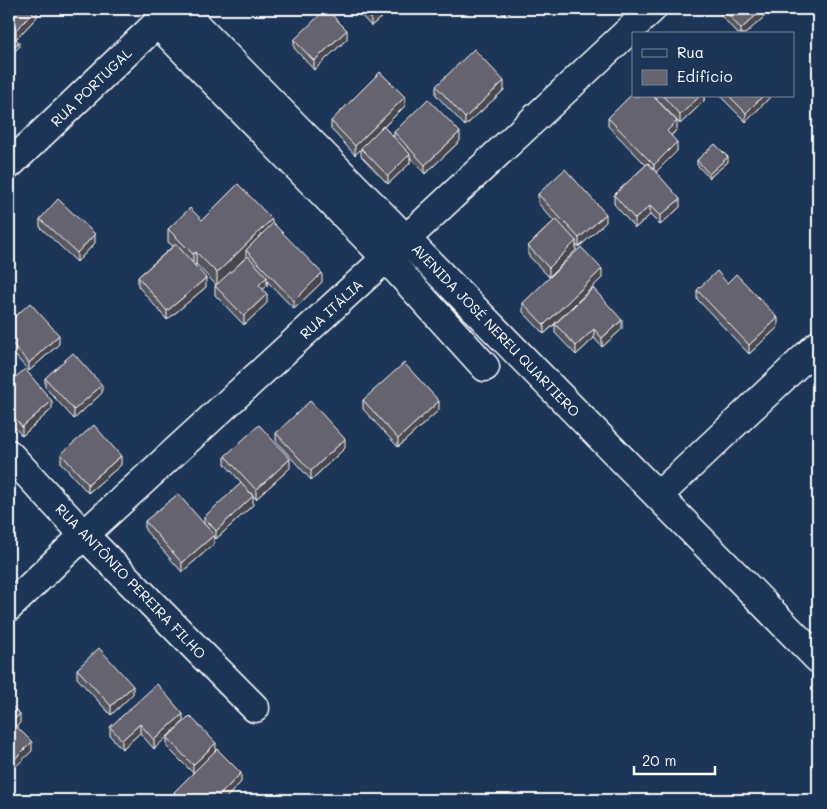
<svg xmlns="http://www.w3.org/2000/svg" width="827" height="809" font-family="Mali,sans-serif">
	<rect width="100%" height="100%" fill="#1d3557"/>
	<filter id="ink" filterUnits="userSpaceOnUse"><feTurbulence type="fractalNoise" baseFrequency=".02" numOctaves="2"/><feDisplacementMap in="SourceGraphic" scale="10" xChannelSelector="R" yChannelSelector="G"/><feConvolveMatrix kernelMatrix="1 2 1 2 8 2 1 2 1" color-interpolation-filters="sRGB"/></filter>
	<g filter="url(#ink)">
		<g fill="none" stroke-linecap="round" stroke-linejoin="round">
			<defs>
				<path id="minor" d="M169,9l22,11 627,639
					M157,23l229,235 99,109
					M9,165l161,-154
					M9,454l75,81 171,173
					M658,496l160,-151
					M9,607l75,-72 291,-267 277,-259"/>
			</defs>
			<!-- minor casing -->
			<use href="#minor" stroke="#fff" stroke-width="31"/>
			<!-- minor -->
			<use href="#minor" stroke="#1d3557" stroke-width="28"/>
		</g>
		<!-- wall -->
		<path fill="#57565f" stroke="#fff" d="M9,9l28,8 -21,22 3,8 -10,10z
			M303,9h10l-5,5z
			M355,9h36l-20,17z
			M498,9h15l-8,7z
			M715,9h58l-28,25h-7z
			M347,39l-33,31 -20,-22v-8z
			M436,86l68,4 -39,36 -29,-31z
			M654,96h50v5l-24,23z
			M720,96h51l-25,26z
			M405,106l-21,21 10,10v-5l66,9 -35,33 -15,-17v6l-22,21 -27,-28v-7l-6,6 -24,-26v-8z
			M608,118l69,11 -6,7 6,15 -21,21 24,35 -20,18 -10,-10 -15,13 -21,-24v-9l32,-30 -38,-39z
			M697,160l31,2 -19,16 -12,-13z
			M538,194l68,28 -27,25 -3,-2v5l-27,27 -21,-22v-9l26,-25 -16,-18z
			M40,219l55,24 -18,19 -37,-35z
			M202,220l70,5 50,57 -28,27 -27,-28v5l-4,3 4,14 -23,22 -29,-30v-9l1,-1 -20,-21 -1,1 11,22 -39,33 -29,-34v-9l35,-31 -5,-4v-13z
			M602,278l-44,42 64,9 -20,18 -8,-9 -18,17 -21,-22v-9l-11,10 -21,-22v-9z
			M697,290l81,37 -29,27 -52,-55z
			M9,322l50,22 -30,27 -20,-22z
			M45,378l57,15 -28,26 -29,-32z
			M9,383l43,26 -30,27 -13,-16z
			M363,400l76,10 -41,37 -35,-38z
			M276,433l69,15 -34,32 -35,-39z
			M61,454l60,11 -33,28 -27,-30z
			M225,456l65,12 -34,31 -31,-35z
			M253,505l-37,34 -2,-2v7l-32,28 -37,-42v-9l59,3v-7z
			M77,669l56,25 -22,21 -34,-37z
			M183,714l-29,35 -14,-16 -18,16 -12,-13v-9z
			M167,738l49,12 25,32 -17,18h-50v-8l19,-19 -26,-26z"/>
		<!-- shaded-wall -->
		<path fill="#47464e" stroke="#fff" d="M37,9v8l-21,22v-9z
			M308,9h5l-5,5z
			M381,9h10l-20,17v-8z
			M505,9h8l-8,7z
			M763,9h10l-28,25h-4v-5z
			M347,30v9l-33,31v-9z
			M19,42v5l-10,10v-5z
			M504,81v9l-39,36v-8z
			M700,96h4v5l-24,23v-9z
			M763,96h8l-25,26v-9z
			M405,97v9l-43,42h-1v1l-6,6v-9z
			M677,121v8l-10,11v-9z
			M460,132v9l-35,33v-9z
			M677,142v9l-23,23v-9z
			M410,154v9l-22,21v-8z
			M728,157v5l-19,16v-4z
			M680,199v8l-20,18v-9z
			M650,206v9l-15,13v-9z
			M606,214v8l-27,25v-9z
			M272,219v13l-26,18v7l-29,29v-13z
			M95,234v9l-18,19v-9z
			M576,241v9l-27,27v-9z
			M196,252v12l-3,3v-13z
			M602,269v9l-58,56v-9z
			M322,273v9l-28,27v-8z
			M267,277v9l-8,7v-8z
			M206,278v9l-39,33v-9z
			M267,294v9l-23,22v-9z
			M778,318v9l-29,27v-9z
			M622,320v9l-20,18v-9z
			M594,329v9l-18,17v-9z
			M59,335v9l-30,27v-8z
			M102,385v8l-28,26v-9z
			M52,401v8l-30,27v-9z
			M439,401v9l-41,37v-8z
			M345,439v9l-34,32v-9z
			M121,456v9l-33,28v-9z
			M290,459v9l-34,31v-9z
			M253,496v9l-37,34v-8z
			M214,535v9l-32,28v-9z
			M133,686v8l-22,21v-9z
			M20,714v9l-8,8v-9z
			M183,714v8l-29,27v-9z
			M140,724v9l-18,16v-9z
			M32,742v9l-23,22v-8z
			M216,743v9l-23,22v-9z
			M241,773v9l-17,18h-9z"/>
		<!-- building -->
		<path fill="#65646f" stroke="#fff" d="M9,9h28l-21,21 -7,-6z
			M326,9l21,21 -33,31 -20,-21z
			M363,9h18l-10,9z
			M723,9h40l-22,20z
			M9,32l10,10 -10,10z
			M474,49l30,32 -39,37 -29,-32z
			M380,72l25,25 -50,49 -24,-25z
			M633,93v3h20l24,25 -10,10 10,11 -23,23 -46,-47z
			M663,96h37l-20,19z
			M729,96h34l-17,17z
			M428,99l32,33 -35,33 -31,-33z
			M383,126l27,28 -22,22 -27,-28z
			M715,144l13,13 -19,17 -12,-14z
			M648,163l32,36 -20,17 -10,-10 -15,13 -21,-24z
			M565,169l41,45 -27,24 -41,-44z
			M238,184l34,35 -55,54 -21,-21 -3,2 -25,-25 22,-21 12,12z
			M58,199l37,35 -18,19 -37,-34z
			M556,219l20,22 -27,27 -21,-22z
			M273,223l49,50 -28,28 -48,-51z
			M176,244l30,34 -39,33 -29,-34z
			M581,247l21,22 -58,56 -21,-22z
			M248,256l19,21 -8,8 8,9 -23,22 -29,-30z
			M717,271l10,12 9,-9 42,44 -29,27 -52,-55z
			M593,288l29,32 -20,18 -8,-9 -18,17 -21,-22z
			M30,303l29,32 -30,28 -20,-23v-18z
			M73,353l29,32 -28,25 -29,-32z
			M404,363l35,38 -41,38 -35,-39z
			M25,369l27,32 -30,26 -13,-16v-28z
			M310,401l35,38 -34,32 -35,-38z
			M94,425l27,31 -33,28 -27,-30z
			M259,425l31,34 -34,31 -31,-34z
			M241,483l12,13 -37,35 -12,-14z
			M178,494l36,41 -32,28 -37,-42z
			M99,648l34,38 -22,20 -34,-37z
			M157,684l26,30 -29,26 -14,-16 -18,16 -12,-13z
			M9,703l11,11 -8,8 20,20 -23,23z
			M190,716l26,27 -23,22 -26,-27z
			M217,749l24,24 -26,27h-33l-8,-8z"/>
	</g>
	<g text-anchor="middle" dominant-baseline="central" stroke-width="4" stroke-linejoin="round" paint-order="stroke">
		<!-- street labels -->
		<g font-size="14" fill="#fff" stroke="#1d3557">
			<text transform="translate(91 87) rotate(-44)">RUA PORTUGAL</text>
			<text transform="translate(331 309) rotate(-43)">RUA ITÁLIA</text>
			<text transform="translate(496 330) rotate(46)">AVENIDA JOSÉ NEREU QUARTIERO</text>
			<text transform="translate(131 581) rotate(46)">RUA ANTÔNIO PEREIRA FILHO</text>
		</g>
	</g>
	<!-- margin -->
	<rect width="827" height="809" fill="none" stroke="#1d3557" stroke-width="30"/>
	<rect x="15" y="15" width="797" height="779" fill="none" stroke="#fff" stroke-width="2" filter="url(#ink)"/>
	<!-- legend -->
	<rect x="632" y="32" width="162" height="65" fill="#1d3557" stroke="#77869a"/>
	<rect x="642" y="49" width="25" height="8" fill="#1d3557" stroke="#77869a"/>
	<text x="677" y="58" font-size="15" fill="#ffffff">Rua</text>
	<rect x="642" y="70" width="25" height="15" fill="#65646f" stroke="#77869a"/>
	<text x="677" y="82" font-size="15" fill="#ffffff">Edifício</text>
	<!-- scale -->
	<path d="M634 766v8h81v-8" fill="none" stroke="#ffffff" stroke-width="2.5"/>
	<text x="642" y="766" font-size="15" fill="#ffffff" stroke="#1d3557" stroke-width="4" paint-order="stroke">20 m</text>
</svg>
